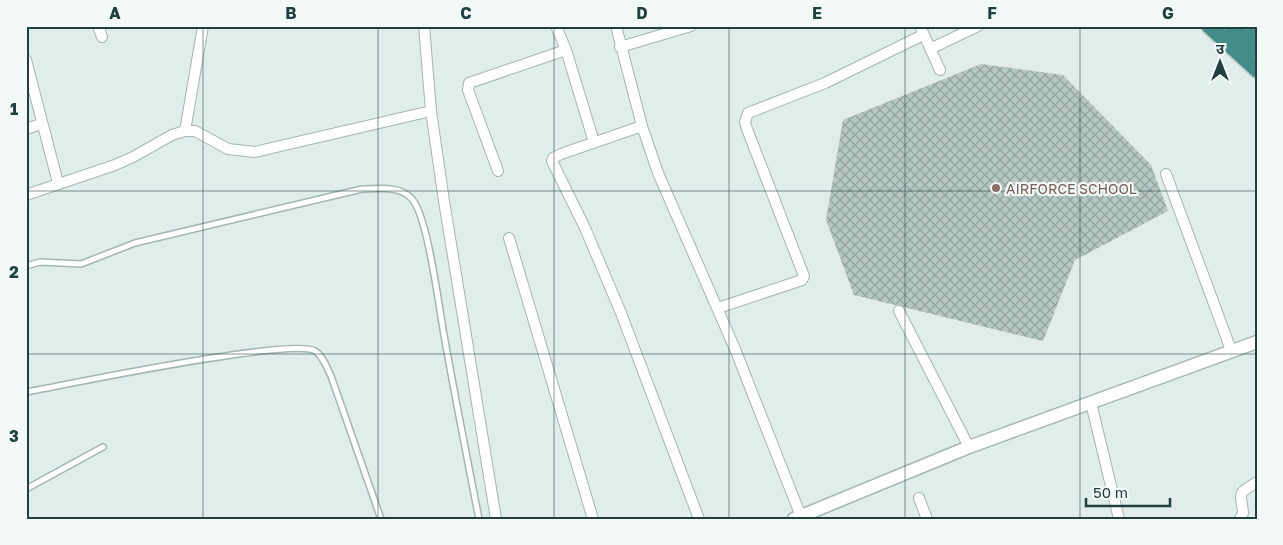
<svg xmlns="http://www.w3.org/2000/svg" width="1283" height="545" font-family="'Golos Text','Noto Sans Devanagari',sans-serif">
	<defs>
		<pattern id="building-cross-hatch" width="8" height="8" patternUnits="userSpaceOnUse" patternTransform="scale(1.25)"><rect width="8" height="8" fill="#b6c8c3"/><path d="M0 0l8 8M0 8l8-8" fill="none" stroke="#93a4a0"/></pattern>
	</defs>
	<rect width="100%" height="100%" fill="#e1edea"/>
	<!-- building -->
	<path fill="url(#building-cross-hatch)" d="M981,64l82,11 88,90 17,46 -93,49 -32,81 -189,-46 -28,-75 17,-100z"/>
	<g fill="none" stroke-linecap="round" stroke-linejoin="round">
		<defs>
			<path id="service" d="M26,266l14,-4 41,2 54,-21 227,-54c16,0 38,-4 50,10 16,18 27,109 32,136 11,62 23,123 35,184
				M26,392c39,-7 267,-55 289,-41 8,5 12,17 16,25l50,143
				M26,489l77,-42"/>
			<path id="minor" d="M98,26l4,11
				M424,26l7,85 13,90 52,318
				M556,26l10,24 28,92
				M616,26l26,100 16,47 77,176 67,170
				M920,26l20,44
				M620,47l71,-21
				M930,49l48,-23
				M26,60l32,123
				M642,126l-81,28 -8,4 -1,3 33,67 36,85 78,206
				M26,129l15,-5
				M185,131l18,-105
				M498,171l-30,-81 1,-7 97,-33
				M1166,174l65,176
				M26,195l89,-30 18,-8 39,-22 13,-4h10l33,18 27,3 176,-41
				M509,238l84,281
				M718,308l84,-28 2,-4 -57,-147 -2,-7 3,-9 77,-30 98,-48
				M899,311l70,136
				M1091,403l28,116
				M919,498l8,21
				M1240,519l3,-6c-2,-22 -7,-18 14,-31"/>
			<path id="tertiary" d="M794,519l175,-72 288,-105"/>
			<path id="trunk" d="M1209,26l48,44
				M1231,26l26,24
				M1253,26l4,4"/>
		</defs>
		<!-- service casing -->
		<use href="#service" stroke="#a3b6b3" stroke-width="8"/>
		<!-- minor casing -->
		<use href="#minor" stroke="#a3b6b3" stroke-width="12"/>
		<!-- tertiary casing -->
		<use href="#tertiary" stroke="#a3b6b3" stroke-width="15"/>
		<!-- trunk casing -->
		<use href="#trunk" stroke="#c0cac9" stroke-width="18"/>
		<!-- service -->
		<use href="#service" stroke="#fff" stroke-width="5"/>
		<!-- minor -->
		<use href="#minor" stroke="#fff" stroke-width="10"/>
		<!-- tertiary -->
		<use href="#tertiary" stroke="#fff" stroke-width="12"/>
		<!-- trunk -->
		<use href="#trunk" stroke="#448c87" stroke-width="15"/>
	</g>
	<!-- grid -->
	<path fill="none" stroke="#1f403d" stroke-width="1" stroke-opacity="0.55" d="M203,26v493M378,26v493M554,26v493M729,26v493M905,26v493M1080,26v493M26,191h1231M26,354h1231"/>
	<!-- markers -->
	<circle fill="#8d6e63" stroke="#f2f9f7" stroke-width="2" cx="996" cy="188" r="5"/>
	<g text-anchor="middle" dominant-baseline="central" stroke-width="4.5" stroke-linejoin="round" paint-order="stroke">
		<!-- education labels -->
		<g font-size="14" fill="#785e54" stroke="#f2f9f7" text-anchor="start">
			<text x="1006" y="188">AIRFORCE SCHOOL</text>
		</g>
	</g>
	<!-- border -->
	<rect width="1283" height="545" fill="none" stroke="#f2f9f7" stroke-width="55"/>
	<!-- north arrow -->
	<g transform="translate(1220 62)" stroke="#f2f9f7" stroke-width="4" paint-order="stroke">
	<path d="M0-4L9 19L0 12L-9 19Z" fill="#1f403d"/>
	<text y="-8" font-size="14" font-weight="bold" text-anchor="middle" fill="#1f403d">उ</text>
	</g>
	<!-- scale -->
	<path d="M1086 498v8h84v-8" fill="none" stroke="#1f403d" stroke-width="2.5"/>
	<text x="1093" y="498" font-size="15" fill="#1f403d" stroke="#f2f9f7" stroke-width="4" paint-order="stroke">50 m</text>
	<rect x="28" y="28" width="1228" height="490" fill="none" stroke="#1f403d" stroke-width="2"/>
	<g font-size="16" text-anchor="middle" font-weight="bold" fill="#1f403d">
		<text x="115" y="19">A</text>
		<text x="291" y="19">B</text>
		<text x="466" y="19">C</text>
		<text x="642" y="19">D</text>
		<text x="817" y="19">E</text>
		<text x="992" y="19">F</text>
		<text x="1168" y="19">G</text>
		<text x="14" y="115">1</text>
		<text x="14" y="278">2</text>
		<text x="14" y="442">3</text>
	</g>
</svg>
